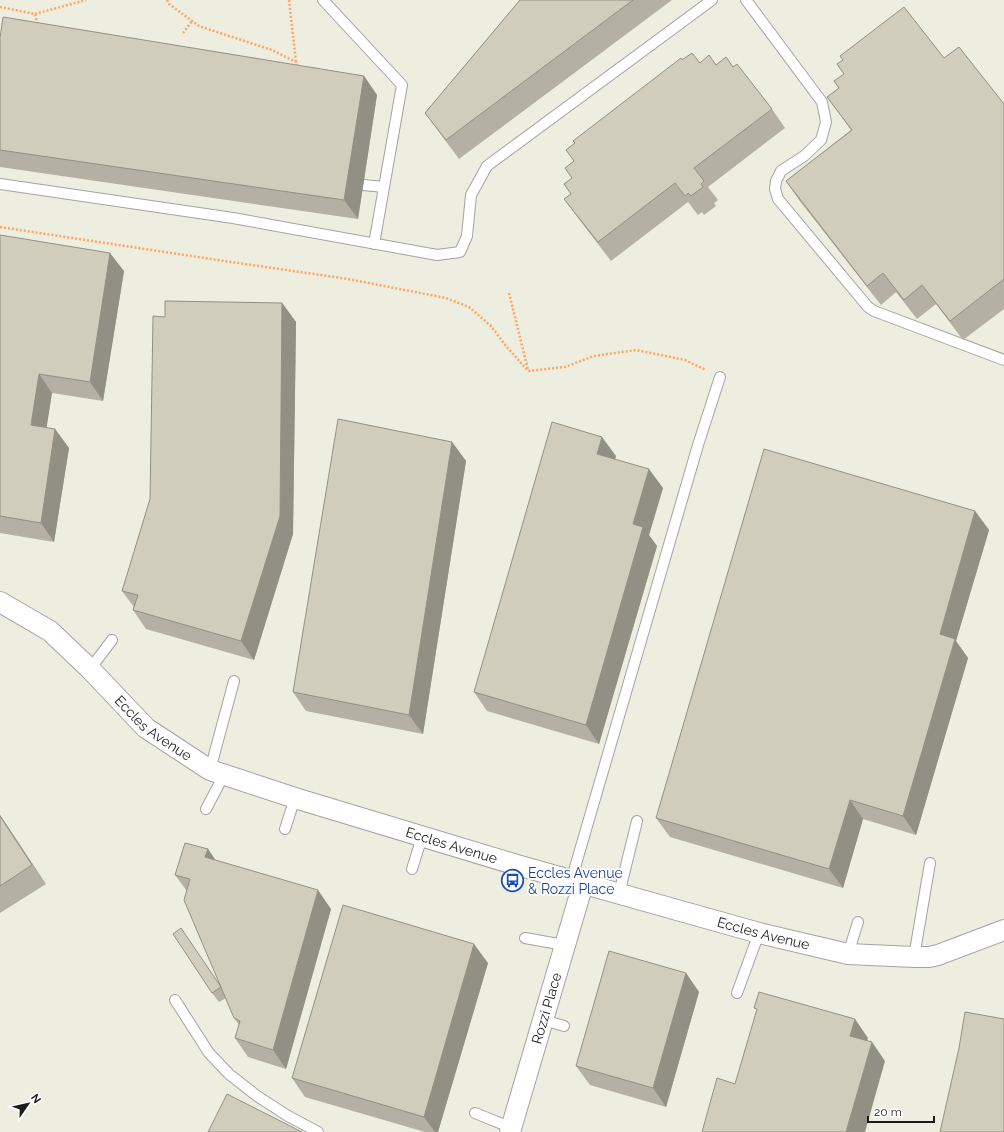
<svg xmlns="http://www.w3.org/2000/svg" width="1004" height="1132" font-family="Raleway,sans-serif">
	<rect width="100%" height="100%" fill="#eeeee0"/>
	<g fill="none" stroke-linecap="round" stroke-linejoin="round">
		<defs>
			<path id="lane" d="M323,0l79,85 -28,159
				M746,0l76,102 4,20 -5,18 -17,16 -23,15 -5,10 -1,8 3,10 90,108 6,4 130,49
				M0,184l233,34 204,37 23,-3 7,-16 4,-41 16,-29 225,-166
				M363,185l21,2
				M90,669l22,-29
				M210,770l24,-89
				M206,809l18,-34
				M285,829l10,-31
				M412,869l10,-32
				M571,881l127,-436 22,-68
				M619,894l18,-73
				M525,938l39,7
				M848,954l10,-32
				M914,957l16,-94
				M737,993l22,-60
				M175,1000l34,53 20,21 28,22 31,20 30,16
				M543,1020l21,6
				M475,1113l37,15"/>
			<g id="street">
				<path id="s1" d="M0,602l50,29 40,38 56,59 64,42 85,28 222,67 242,68 89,21 66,3h15l9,-2 66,-25"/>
				<path id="s2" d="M510,1132l73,-248"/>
			</g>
		</defs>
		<!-- lane casing -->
		<use href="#lane" stroke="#a3a3a3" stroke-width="12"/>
		<!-- street casing -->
		<use href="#street" stroke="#a3a3a3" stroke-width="22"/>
		<!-- path -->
		<path stroke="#ffa660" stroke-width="2.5" stroke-dasharray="2 2" stroke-linecap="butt" d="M167,0l2,4 30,22 73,24 24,12 2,6
			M289,0l7,62
			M0,7l35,7 3,12
			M35,14l51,-14
			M183,33l9,-12
			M0,227l211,32 137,20 98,19 23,9 22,19 15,20 22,25 37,-4 29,-11 42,-6 49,10 21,10
			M509,293l19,77"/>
		<!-- lane -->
		<use href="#lane" stroke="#fff" stroke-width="10"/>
		<!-- street -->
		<use href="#street" stroke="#fff" stroke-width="20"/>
	</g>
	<!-- wall -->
	<path fill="#b4b0a3" d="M520,0h152l-213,159 -34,-46z
		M0,38l364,38 13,19 -19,124 -358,-52z
		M944,58l60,46v205l-41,31 -27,-36 -19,15 -21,-27 -15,13 -82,-105 -13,-19 65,-51 -24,-33 12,-9 5,-14 -7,-10z
		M682,60l51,7 39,42 13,19 -77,59 10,13 -4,3 2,3 -12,9 -2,-3 -4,3 -10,-13 -77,59 -33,-43 -14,-19 7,-5 -7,-10 8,-6 -7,-10 9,-7 -8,-11z
		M0,235l124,36 -21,130 -51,-8 -6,35 9,1 14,19 -15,94 -54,-9z
		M282,303l14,19 -3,212 -39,126 -108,-31 -13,-19 1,-3 -12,-16 28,-92 15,-182z
		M452,442l14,19 -43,273 -117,-23 -13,-19z
		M616,456l-1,3 48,29 -14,47 8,11 -58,198 -112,-33 -13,-19z
		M975,511l14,19 -33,111 12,17 -52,177 -53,-16 -20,69 -173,-51 -14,-19z
		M0,815l46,69 -46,29z
		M208,849l7,11 116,49 -45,160 -38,-12 -13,-19 4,-13 -5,-7 -8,-20 -7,4 -7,-9 8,-7 -33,-95 -12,-16z
		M488,963l-50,169h-13l-120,-35 -13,-19z
		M686,973l13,19 -33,115 -76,-22 -14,-19z"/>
	<!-- shaded-wall -->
	<path fill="#929084" d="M364,76l13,19 -19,124 -14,-19z
		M110,253l14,18 -21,130 -13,-19z
		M282,303l14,19 -3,212 -39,126 -13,-19z
		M39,374l13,19 -8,51 -13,-19z
		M55,429l14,19 -15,94 -13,-19z
		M602,437l14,19 -5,17 -14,-19z
		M452,442l14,19 -43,273 -14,-19z
		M649,469l14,19 -14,47 8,11 -58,198 -13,-19 47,-201z
		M975,511l14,19 -33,111 12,17 -52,177 -13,-19 37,-182z
		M850,800l13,19 -20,69 -14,-19z
		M0,815l46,69 -46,-68z
		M208,849l13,19 -16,-11z
		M318,890l13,19 -45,160 -13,-19z
		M474,944l14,19 -50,169h-3l-11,-15z
		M686,973l13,19 -33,115 -13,-19z
		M855,1019l13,19 -5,17 -13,-19z
		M872,1042l13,19 -20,71h-19z"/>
	<!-- building -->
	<path fill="#d1cdbd" stroke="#929084" d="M520,0h113l-187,140 -21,-27z
		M904,7l40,51 15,-11 45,57v175l-54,42 -28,-36 -18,15 -21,-27 -16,13 -81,-105 66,-51 -25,-33 12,-9 -5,-7 10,-7 -7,-10 6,-4 -3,-4z
		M3,17l361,59 -20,124 -344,-50v-112z
		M692,53l8,10 9,-8 7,10 10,-8 7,10 4,-3 35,45 -78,59 10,13 -3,3 2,3 -12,9 -3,-3 -3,3 -10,-13 -77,59 -34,-43 7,-5 -7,-10 8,-6 -7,-10 9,-7 -8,-11 9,-7 -2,-2 108,-83 1,2z
		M0,235l110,18 -20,129 -51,-8 -8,51 24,4 -14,94 -41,-7z
		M165,301l117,2 -2,213 -39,125 -108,-31 5,-15 -16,-4 28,-92 3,-183 12,1z
		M338,419l114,23 -43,273 -116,-23z
		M552,422l50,15 -5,17 52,15 -16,55 10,3 -57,198 -112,-33z
		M764,449l211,62 -35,123 15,5 -52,177 -53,-16 -21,69 -173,-51z
		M0,816l32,49 -32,21z
		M185,843l23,6 -3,8 113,33 -45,160 -38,-12 5,-17 -6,-3 -50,-118 6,-21 -15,-4z
		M343,905l131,39 -50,173 -132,-39z
		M181,928l40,59 -9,6 -39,-59z
		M609,951l77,22 -33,115 -77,-22z
		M759,992l96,27 -5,17 22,6 -26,90h-144l15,-54 18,6 22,-75 -3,-1z
		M965,1012l39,7v113h-64l19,-84z
		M227,1094l75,38h-94z"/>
	<!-- icons -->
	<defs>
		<symbol id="bus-ring" viewBox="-11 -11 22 22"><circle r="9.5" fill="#fff" stroke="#1a4fb4" stroke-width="1.5"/><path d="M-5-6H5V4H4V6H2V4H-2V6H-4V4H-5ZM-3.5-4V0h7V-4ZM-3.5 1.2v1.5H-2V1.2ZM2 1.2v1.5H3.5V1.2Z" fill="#1a4fb4"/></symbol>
	</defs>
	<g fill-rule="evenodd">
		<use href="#bus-ring" x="500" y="868" width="25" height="25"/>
	</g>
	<g text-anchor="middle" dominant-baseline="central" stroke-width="3.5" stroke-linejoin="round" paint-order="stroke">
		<!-- street labels -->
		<g font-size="14" fill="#1c1c1c" stroke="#fff">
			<text stroke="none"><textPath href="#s1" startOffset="200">Eccles Avenue</textPath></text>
			<text stroke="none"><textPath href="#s1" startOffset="524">Eccles Avenue</textPath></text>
			<text stroke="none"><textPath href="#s1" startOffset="848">Eccles Avenue</textPath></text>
			<text stroke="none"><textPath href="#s2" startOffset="129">Rozzi Place</textPath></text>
		</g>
		<!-- transit labels -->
		<g font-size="14" fill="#164399" stroke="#fff" text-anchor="start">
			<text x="528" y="873">Eccles Avenue<tspan x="528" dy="16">&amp; Rozzi Place</tspan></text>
		</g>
	</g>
	<!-- north arrow -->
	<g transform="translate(28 1104) rotate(56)" stroke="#ffffff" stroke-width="3" paint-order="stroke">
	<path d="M0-3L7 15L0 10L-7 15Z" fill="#1c1c1c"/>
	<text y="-6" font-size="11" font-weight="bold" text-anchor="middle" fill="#1c1c1c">N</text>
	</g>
	<!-- scale -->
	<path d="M868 1116v6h66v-6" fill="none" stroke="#1c1c1c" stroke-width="2"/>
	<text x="874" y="1116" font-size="12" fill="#1c1c1c" stroke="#ffffff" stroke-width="3" paint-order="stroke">20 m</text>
</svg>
